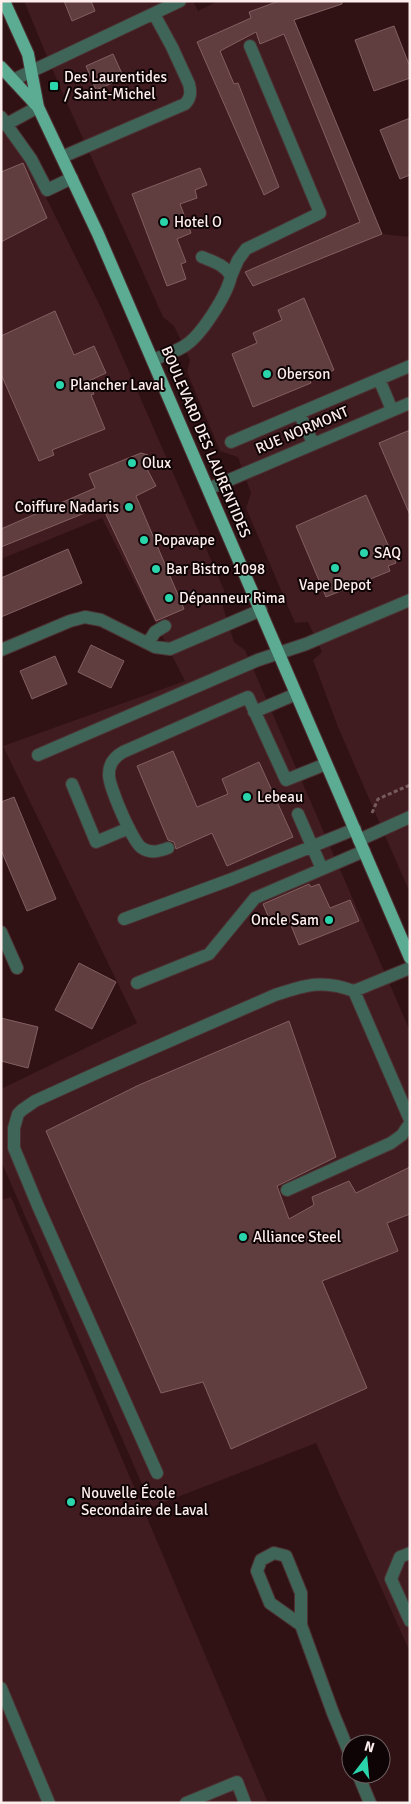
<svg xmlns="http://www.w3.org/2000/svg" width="411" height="1804" font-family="Signika,sans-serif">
	<rect width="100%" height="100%" fill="#301215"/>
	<!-- built -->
	<path fill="#401b1f" d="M24,1h169l5,10 20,-10h68l96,233 28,3v656l-72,-166 -25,-67 9,-8 -14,-30 -13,1 -49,-115 5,-15 -13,-36 -18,-6 -33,-79 3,-12 -16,-34 -11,-9 -104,-232z
		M1,113l13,20 89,179 121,278 -1,17 11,35 11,8 165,381v621l-94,-209 -164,64 -151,-346v-72l136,-66 -134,-277 182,-65 -83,-163 -101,41z
		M11,1197l257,606h-267v-603z"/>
	<!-- building -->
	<path fill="#603e40" stroke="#835f61" d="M64,1h27l4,10 -23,10z
		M279,1h63v3l-48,16 88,214 -129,52 -8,-14 115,-50 -76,-188 -24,10 -4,-12 -36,19 14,33 4,-1 41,104 -15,8 -67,-153 54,-24 -2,-6z
		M394,26l16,41v11l-36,13 -19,-51z
		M113,54l11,24 -28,12 -10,-24z
		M410,118v57l-10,4 -20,-49z
		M23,163l24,55 -46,24v-70z
		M200,168l7,17 -12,5 2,8 -17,6 11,29 -14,6 9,23 -5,2 5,15 -19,7 -35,-92z
		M304,298l30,72 -24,10 1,3 -58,24 -21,-53 25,-11 -4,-10 29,-13 -4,-10z
		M55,311l19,44 20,-9 12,27 -17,8 5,13 -3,1 14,34 -53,21 2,5 -15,6 -38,-87v-38z
		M410,430v85l-31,-72z
		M141,453l7,2 4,11 -5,3 9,17 -20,10 48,113 -28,12 -54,-115 -101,41v-18l94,-41 -6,-14z
		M366,495l30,68 -8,3 2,5 -64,26 -30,-71z
		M68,549l14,34 -81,34v-39z
		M91,645l33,16 -13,27 -33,-16z
		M55,656l12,28 -35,15 -12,-28z
		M173,751l24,56 31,-13 -6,-15 37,-17 34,75 -66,29 -15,-33 -36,16 -2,-7 -6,-2 -31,-74z
		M14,797l42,102 -29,12 -26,-61v-48z
		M309,884l2,3 8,-3 11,24 20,-8 9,21 -60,24 -11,-27 -16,7 -9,-21z
		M79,963l37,19 -24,47 -37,-19z
		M1,1018l37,9 -10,41 -27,-7z
		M289,1021l47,136 -59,29 12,33 25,-14 -2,-8 37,-16 7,12 54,-26v47l-23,9 11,28 -76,30 45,107 -136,61 -28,-67 -42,11 -115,-262 93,-46z"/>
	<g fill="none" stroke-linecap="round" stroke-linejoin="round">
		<defs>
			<path id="minor" d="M13,80l167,-79
				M1,117l30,42 16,31 25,-12
				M5,125l33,-18
				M62,157l123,-53c6,-6 6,-12 4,-20l-17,-37 -18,-33
				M231,276l7,-16 8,-11 74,-36 -70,-167
				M153,360c11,-5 23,-8 33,-15 16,-11 41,-50 45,-69 -6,-11 -17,-14 -29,-19
				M379,379l13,31
				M299,413l14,30
				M231,442l179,-76
				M208,489l202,-86
				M148,643l7,-11 10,-6
				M1,650l69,-29 15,-4 16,3 54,27 15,2 91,-39
				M254,712l42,-18
				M38,755l220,-95 48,-16 104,-44
				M72,784l24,58 33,-14
				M298,814l24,55
				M359,840l51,-23
				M168,848c-8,3 -17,6 -26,0 -9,-5 -34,-63 -33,-74 0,-10 5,-17 14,-22l125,-55 38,83 40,-16
				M124,919l108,-40 123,-50
				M1,932l16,36
				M410,968l-56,23 56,129
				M137,983l72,-29 46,-56 109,-47
				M287,1190l104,-47 11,-8 8,-12
				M157,1473l-119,-267 -24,-58v-20l4,-14 4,-4 13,-9 66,-30 174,-76c30,-10 48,-16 79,-4
				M410,1553l-10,4 -9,22 19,42
				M301,1625l-31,-22 -13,-32 4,-11 13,-7 12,3 15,37v32l32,88 18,44
				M1,1688l48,115
				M358,1774l12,29
				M186,1803l51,-21 8,21"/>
			<path id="major" d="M4,1l24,53 10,53 60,127 312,724
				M1,67l37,40"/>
		</defs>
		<!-- minor casing -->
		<use href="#minor" stroke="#4d3133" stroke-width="14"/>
		<!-- major casing -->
		<use href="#major" stroke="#4d3133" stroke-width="14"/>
		<!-- path -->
		<path stroke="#755b5d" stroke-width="3" stroke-dasharray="4 2.5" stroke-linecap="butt" d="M372,813l6,-14 32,-14"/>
		<!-- minor -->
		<use href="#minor" stroke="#3f6458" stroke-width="12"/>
		<!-- major -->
		<use href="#major" stroke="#5cab93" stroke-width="12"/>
	</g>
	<!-- markers -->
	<g fill="#2ad5ac" stroke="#0f0405" stroke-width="2">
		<rect x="49" y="81" width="10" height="10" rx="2.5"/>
		<circle cx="164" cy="222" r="5"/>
		<circle cx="267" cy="374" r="5"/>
		<circle cx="60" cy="385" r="5"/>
		<circle cx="132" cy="463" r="5"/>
		<circle cx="129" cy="507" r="5"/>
		<circle cx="144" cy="540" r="5"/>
		<circle cx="364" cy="553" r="5"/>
		<circle cx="335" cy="568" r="5"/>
		<circle cx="156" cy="569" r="5"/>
		<circle cx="169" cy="598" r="5"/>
		<circle cx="247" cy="797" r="5"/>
		<circle cx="329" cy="920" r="5"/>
		<circle cx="243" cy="1237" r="5"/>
		<circle cx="71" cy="1502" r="5"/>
	</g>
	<g text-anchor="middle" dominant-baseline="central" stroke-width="4" stroke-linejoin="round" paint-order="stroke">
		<!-- poi labels -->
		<g font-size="15" fill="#feeded" stroke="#0f0405" text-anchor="start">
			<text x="64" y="77">Des Laurentides<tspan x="64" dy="17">/ Saint-Michel</tspan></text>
			<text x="174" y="222">Hotel O</text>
			<text x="277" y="374">Oberson</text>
			<text x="70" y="385">Plancher Laval</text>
			<text x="142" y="463">Olux</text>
			<text x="119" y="507" text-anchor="end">Coiffure Nadaris</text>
			<text x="154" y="540">Popavape</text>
			<text x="374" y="553">SAQ</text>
			<text x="166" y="569">Bar Bistro 1098</text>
			<text x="335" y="585" text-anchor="middle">Vape Depot</text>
			<text x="179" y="598">Dépanneur Rima</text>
			<text x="257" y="797">Lebeau</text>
			<text x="319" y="920" text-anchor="end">Oncle Sam</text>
			<text x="253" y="1237">Alliance Steel</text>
			<text x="81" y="1493">Nouvelle École<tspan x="81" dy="17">Secondaire de Laval</tspan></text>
		</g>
		<!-- street labels -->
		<g font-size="15" fill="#feeded" stroke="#0f0405">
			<text transform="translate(302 430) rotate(-23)">RUE NORMONT</text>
			<text transform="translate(206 442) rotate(67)">BOULEVARD DES LAURENTIDES</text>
		</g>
	</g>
	<!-- border -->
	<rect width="411" height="1804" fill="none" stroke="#feeded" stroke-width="5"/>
	<!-- north arrow -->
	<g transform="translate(366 1759) rotate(16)"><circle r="24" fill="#0f0405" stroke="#6f6162"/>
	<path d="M0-4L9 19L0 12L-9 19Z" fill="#2ad5ac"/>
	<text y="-8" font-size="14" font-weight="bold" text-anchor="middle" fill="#feeded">N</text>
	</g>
</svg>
